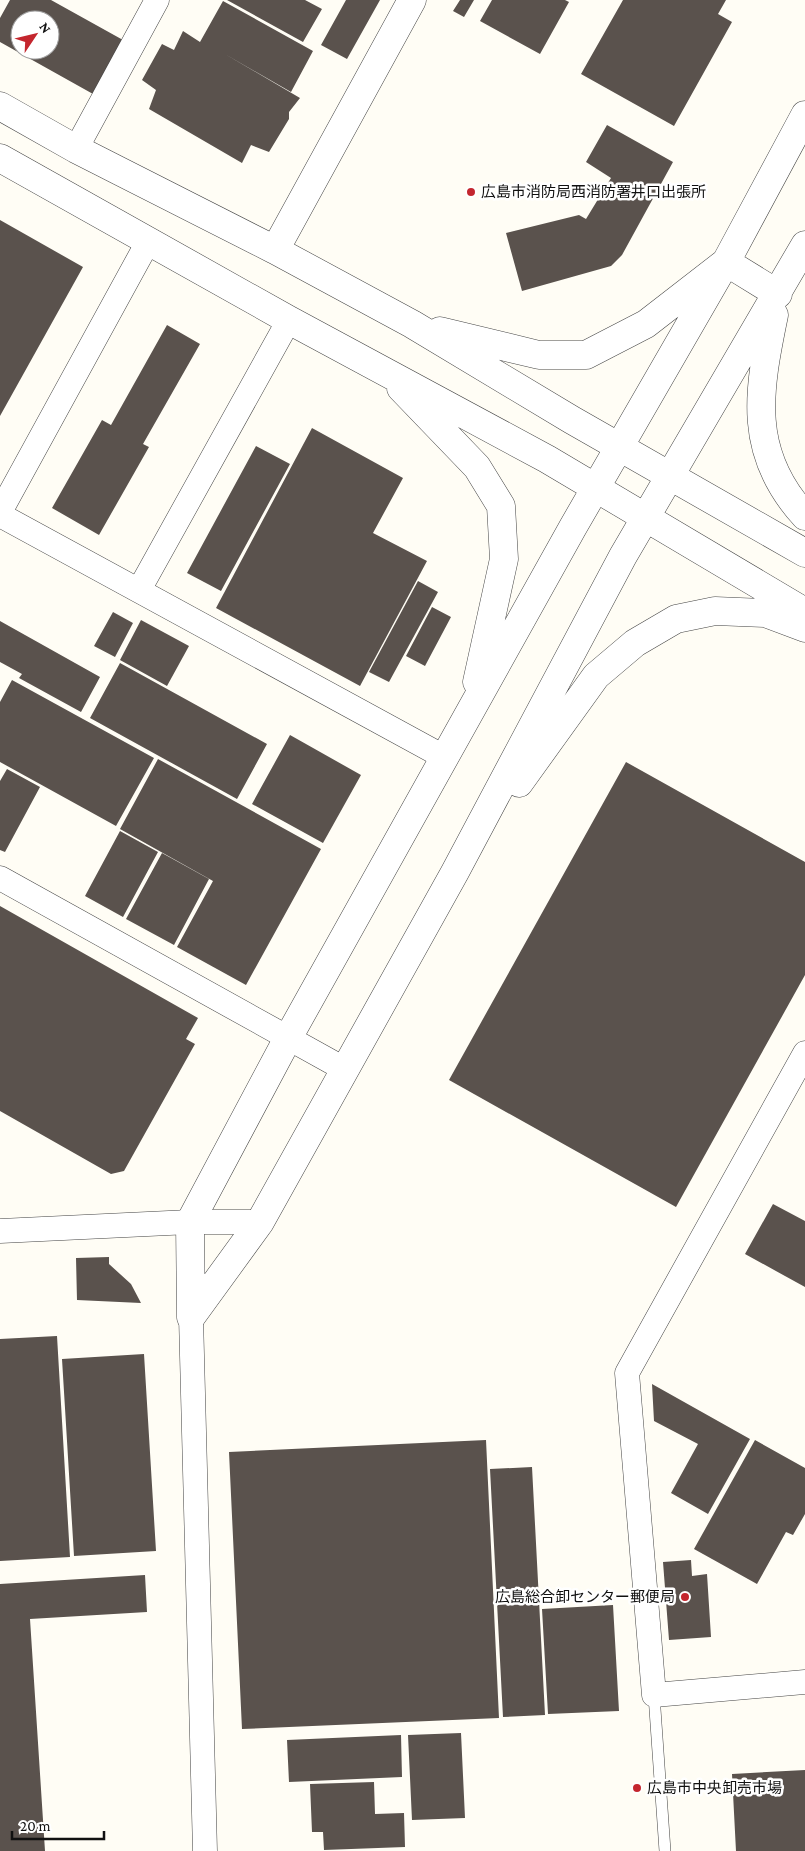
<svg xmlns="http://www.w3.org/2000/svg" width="805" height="1851" font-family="'Crimson Pro','Noto Sans JP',serif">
	<rect width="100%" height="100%" fill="#fffdf5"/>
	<!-- building -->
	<path fill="#5a524d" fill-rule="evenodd" d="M10,0h41l72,40 -30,54 -93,-52v-24zM20,20h30v30h-30z
		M227,0h78l17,9 -19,33z
		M346,0h34l-33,59 -26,-14z
		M460,0h14l-10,17 -11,-6z
		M492,0h73l4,2 -29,52 -60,-33z
		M623,0h103l-8,14 14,8 -58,104 -93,-52z
		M223,1l90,50 -22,41 -68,-39 77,45 -11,14v7l-20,33 -18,-7 -9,18 -93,-54 7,-19 -14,-10 20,-36 12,6 9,-19 17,11z
		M607,125l66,37 -51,93 -11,11 -89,25 -16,-58 73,-18 7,4 25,-41 -25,-16z
		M0,220l83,47 -83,149z
		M167,325l33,19 -57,100 6,3 -50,88 -47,-27 50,-88 9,5z
		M312,428l91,50 -30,55 54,28 -67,125 -144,-78z
		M256,446l34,18 -69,127 -34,-18z
		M418,581l20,11 -49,90 -20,-10z
		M432,607l19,10 -26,49 -19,-10z
		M113,612l20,11 -18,34 -21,-11z
		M141,620l48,26 -22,40 -47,-26z
		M0,621l100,56 -19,35 -62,-34 3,-4 -22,-12z
		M120,663l147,81 -30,55 -147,-81z
		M12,680l142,78 -38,68 -116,-64v-60z
		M290,735l71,40 -38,68 -71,-39z
		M158,759l163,90 -75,136 -69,-38 36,-66 -93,-52z
		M626,762l179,100v113l-129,232 -227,-127z
		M7,769l33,18 -35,65 -5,-2v-69z
		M120,831l38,21 -35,65 -38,-21z
		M162,853l47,26 -35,66 -48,-26z
		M0,906l198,112 -12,21 9,5 -71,127 -13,3 -111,-63z
		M773,1204l32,17v66l-60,-33z
		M109,1257v7l22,20 10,19 -64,-3 -1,-42z
		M57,1336l13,221 -70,4v-222z
		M144,1354l12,197 -82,5 -12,-197z
		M652,1384l98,55 -42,75 -37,-21 27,-49 -44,-23z
		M486,1440l13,278 -257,11 -13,-277z
		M755,1440l50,28v46l-12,21 -7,-3 -29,52 -63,-35z
		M532,1467l13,248 -42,2 -13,-248z
		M691,1560l1,16 15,-2 4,63 -42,3 -6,-78z
		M145,1575l2,37 -117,7 15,232h-45v-267z
		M613,1605l6,106 -71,3 -6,-105z
		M461,1733l4,85 -53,2 -4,-85z
		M401,1735l1,42 -113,5 -2,-42z
		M805,1770v81h-69l-4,-77z
		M374,1782l1,32 29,-1 1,34 -81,3 -1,-18h-11l-2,-48z"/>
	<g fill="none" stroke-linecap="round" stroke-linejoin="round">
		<defs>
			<path id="service" d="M654,1695l11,156"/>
			<path id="minor" d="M76,149l81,-149
				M0,512l149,-272
				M0,515l444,242
				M139,590l150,-270
				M0,878l346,192
				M805,1053l-178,320 27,322 151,-13
				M0,1231l190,-9h70
				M191,1317l14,534"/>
			<path id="tertiary" d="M0,106l76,43 199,101 137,74 160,96 233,133
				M0,158l289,162 258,139 258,153
				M275,250l137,-250
				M774,315c-16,77 -27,138 31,201
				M440,331l99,24h47l60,-31 80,-62 52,32
				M401,388l76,79 24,39 3,53 -27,123
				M519,783l77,-107 39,-33 41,-24 39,-8 50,2 40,15
				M191,1317l-1,-95 98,-184 285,-511 153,-265 79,-147
				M191,1317l69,-95 195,-350 168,-316 182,-311"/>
		</defs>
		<!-- service casing -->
		<use href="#service" stroke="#444" stroke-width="12"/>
		<!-- minor casing -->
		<use href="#minor" stroke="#444" stroke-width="25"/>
		<!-- tertiary casing -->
		<use href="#tertiary" stroke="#444" stroke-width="29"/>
		<!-- service -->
		<use href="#service" stroke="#fff" stroke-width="11"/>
		<!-- minor -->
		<use href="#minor" stroke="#fff" stroke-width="24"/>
		<!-- tertiary -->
		<use href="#tertiary" stroke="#fff" stroke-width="28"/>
	</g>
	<!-- markers -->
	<g fill="#c4262e" stroke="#fff" stroke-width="2">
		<circle cx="471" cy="192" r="5"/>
		<circle cx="685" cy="1597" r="5"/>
		<circle cx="637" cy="1788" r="5"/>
	</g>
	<g text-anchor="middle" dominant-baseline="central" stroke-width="5" stroke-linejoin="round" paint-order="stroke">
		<!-- poi labels -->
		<g font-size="15" fill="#111" stroke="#fff" text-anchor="start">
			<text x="481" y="192">広島市消防局西消防署井口出張所</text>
			<text x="675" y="1597" text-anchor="end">広島総合卸センター郵便局</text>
			<text x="647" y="1788">広島市中央卸売市場</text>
		</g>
	</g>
	<!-- north arrow -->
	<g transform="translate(35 35) rotate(55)"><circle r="24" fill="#ffffff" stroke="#a0a0a0"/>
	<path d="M0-4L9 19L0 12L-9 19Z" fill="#c4262e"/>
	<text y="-8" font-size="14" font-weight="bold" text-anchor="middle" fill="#111111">N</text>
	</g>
	<!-- scale -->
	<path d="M12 1831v8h92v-8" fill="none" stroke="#111111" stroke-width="2.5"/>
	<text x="20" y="1831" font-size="15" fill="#111111" stroke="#ffffff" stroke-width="4" paint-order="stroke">20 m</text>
</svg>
